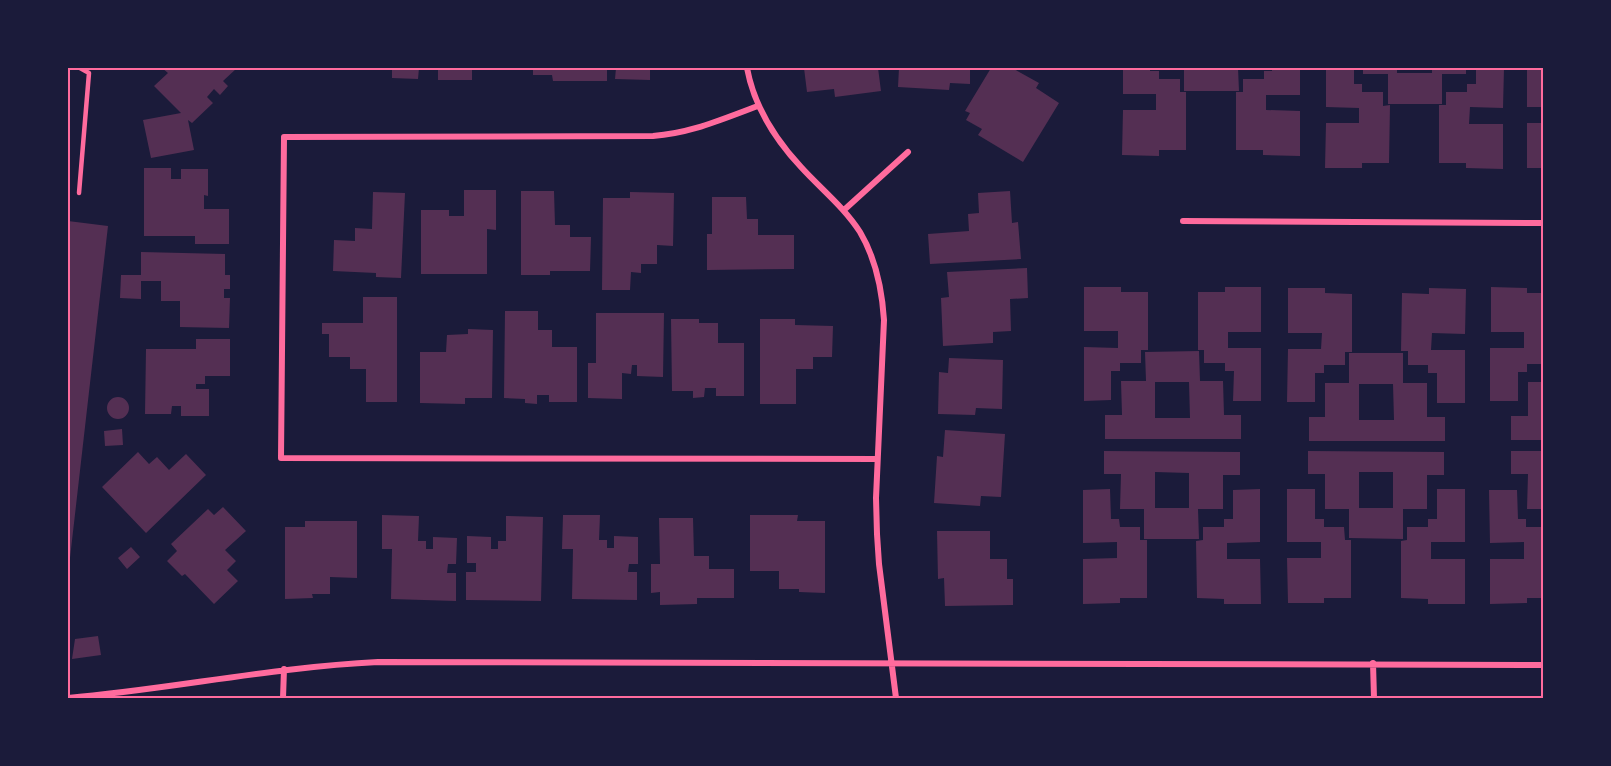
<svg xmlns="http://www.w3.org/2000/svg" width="1611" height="766" font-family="'IBM Plex Serif',serif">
	<rect width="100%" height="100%" fill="#1b1b3a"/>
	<!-- building -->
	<path fill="#542f53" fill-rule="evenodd" d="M162,68h75l-14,13 5,5 -8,9 -6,-6 -7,8 6,6 -21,20 -4,-3 6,30 -43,8 -8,-38 38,-7 -27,-27 14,-13z
		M392,68h27l-1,11 -26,-1z
		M438,68h34v12h-34z
		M533,68h74v13h-54l-1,-6h-19z
		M616,68h34v12l-35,-1z
		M804,68h74l3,23 -46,6 -1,-8 -27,3z
		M899,68h71v16l-20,-1 -1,7 -51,-3z
		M991,68h21l27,15 -3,5 23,15 -36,59 -45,-27 4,-6 -16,-9 4,-7 -5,-2z
		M1123,68h27v3h9v8h21v13h6v58h-27v6l-37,-1 1,-45h33v-16h-33z
		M1184,68h54l1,23h-55z
		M1272,68h28v27h-34v15l34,1v45l-37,-1v-5h-27v-58h7v-13h21v-8h8z
		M1326,68h28v16h8v8h21v14l7,-1 -1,58h-27v5h-37l1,-45h33v-15l-33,-1z
		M1363,68h34v5h35v-5h34v6h-24v30h-54v-30h-25z
		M1476,68h28l-1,40 -33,-1 -1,17h34v45l-37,-1v-5h-27v-58h7v-13h21v-8h9z
		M1527,68h17v39h-17z
		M1527,123h17v45h-17z
		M144,168h27v11h10v-10h27v27l-4,-1v14h25v35h-34v-8h-51z
		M464,190h32v40l-9,-1v45h-66v-64h28v6h15z
		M521,191h33l1,34h15v12h21l-1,34h-40v4h-29z
		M1010,191l2,32 6,-1 3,37 -91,5 -2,-30 41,-3 -1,-17 11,-1 -1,-20z
		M373,192l32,1 -4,85 -25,-1v-4l-43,-2 1,-31 21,1v-13l17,1z
		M630,192l44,1 -1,53 -16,-1v19h-16v9l-10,-1 -1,18h-28l1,-92h27z
		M712,197h34l1,22h11v16h36v34l-87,1v-36h5z
		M68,221l40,5 -38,332h-2z
		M141,252l84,2v21h5v14h-6v9h6l-1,30 -49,-1v-26h-19v-20h-20v18l-21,-1 1,-23h20z
		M1027,268l1,30 -18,1 1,32 -18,1v11l-50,3 -2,-48 8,-1 -2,-25z
		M1084,287h37v5h27v58h-7v13h-21v8h-9v29l-27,1v-54l34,1v-17h-34z
		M1225,287h36v45h-33v16h33v53h-28l1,-30h-9v-8h-21v-13h-6v-58h27z
		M1491,287l36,1v5h17v71h-17v8h-9v29h-28v-53h34v-16h-33z
		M1288,288h37v5l27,1v58h-7v13h-21v8h-9v29h-28l1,-53h33l1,-16h-34z
		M1429,288l37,1 -1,45 -33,-1 -1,17h34v53h-28v-30h-9v-8h-20v-14h-7l1,-58 27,1z
		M363,297h34v105h-31v-33h-16v-12h-21v-23h-7v-11h41z
		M505,311h33v19h14v17h25v55h-28v-7h-12v9l-12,-1v-4l-21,-1z
		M596,313h68l-1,64 -26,-1v-11h-5l-1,9 -9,-1v26l-34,-1v-35h8z
		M671,319h28v4h19v20h26v53h-28v-8h-11l-1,9 -11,1v-7h-21z
		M760,319h35v6l38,1 -1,31h-19v12h-17v35h-36z
		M468,329l25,1 -1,68h-27v6l-45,-1v-51h26l1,-17 21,-1z
		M196,339h34v37h-25v8h-9v5h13v27h-28v-10h-9l-1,8h-26l1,-65h50z
		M1199,351l1,30h23l1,34h17v24h-136v-24h17l-1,-34h25l-1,-29zM1155,382h34l1,36h-35z
		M1349,353h54v30h24v34h18v24h-136v-24h16v-34h24zM1359,384h34l1,36h-35z
		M949,358l54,2 -1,49 -26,-1 -1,7 -37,-1 1,-42 9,1z
		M1528,382h16v58h-33v-24h17z
		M107 408a11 11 0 1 1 22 0a11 11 0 1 1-22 0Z
		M122,429l1,16 -18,1 -1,-15z
		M945,430l60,4 -4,63 -20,-1 -1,10 -46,-3 3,-47 6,1z
		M1104,451l136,1v23h-17v34h-25l1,30h-55v-30h-24l1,-35h-17zM1155,472l34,1v35h-34z
		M1308,451l136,1v23h-17v34h-24v30l-54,-1v-29h-24v-35h-17zM1359,472h34v36h-34z
		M1511,451h33v58h-17l1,-35h-17z
		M138,452l11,12 8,-7 12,13 17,-16 20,21 -60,58 -44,-46z
		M1110,489l1,30h8l1,8h20v13h7v58h-27v5l-37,1v-45l34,-1v-16l-34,1v-53z
		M1260,489v53l-33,1v16h33l1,45h-37v-5l-27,-1 -1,-57 7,-1v-13h21v-8h9v-29z
		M1287,489h28v30h9v8h20l1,13h6v58h-27v5h-36l-1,-45h34v-16h-34z
		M1437,489h28v53h-34v17h34v45h-37v-5l-27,-1v-57l6,-1v-13h21v-8h9z
		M1489,490h28l1,29h8v8h18v71h-17v5l-37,1v-45h34v-17l-34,1z
		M223,507l23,24 -21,19 11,11 -9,9 11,11 -24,23 -29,-30 -3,2 -15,-15 10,-10 -6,-7 37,-35 6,6z
		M382,515l37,1 -1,25h8v8h7v-12l24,1 -1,26h-8l-1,9h9v28l-65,-2 1,-50h-10z
		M563,515h37l-1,25h8v8h7v-12l24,1v27h-9l-1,8h9v28l-65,-1 1,-50h-11z
		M750,515h48l-1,6h28v72l-26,-1v-3h-20v-18h-29z
		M506,516l37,1 -2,84 -75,-1v-28h10v-9h-9v-27l24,1v12h7v-8h8z
		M659,518h34l1,38h15v13h25v29h-37v6l-37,1v-13l-9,1v-29h9z
		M305,521h52v57l-27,-1v17h-18l1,4 -28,1v-72h20z
		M937,531h53v28h17v20h6v26l-68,1 -1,-28 -6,1z
		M131,547l9,10 -13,12 -9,-11z
		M98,636l3,19 -29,4 3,-20z"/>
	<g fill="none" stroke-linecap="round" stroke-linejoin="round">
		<!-- service -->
		<path stroke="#ff6b9d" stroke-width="4.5" d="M79,193l10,-120 -9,-5"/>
		<!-- minor -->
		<path stroke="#ff6b9d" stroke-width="6" d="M747,68c7,38 28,71 54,99 20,22 43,40 59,65 16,27 22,57 24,88l-8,178 1,36 2,30 17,134
			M758,106c-36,13 -66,27 -105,30l-369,1 -3,321 596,1
			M844,210l64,-58
			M1183,221l361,2
			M1373,663l1,35
			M68,698c103,-9 206,-31 310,-36l1166,3
			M283,698l1,-29"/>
	</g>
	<!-- border -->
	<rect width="1611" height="766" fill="none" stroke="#1b1b3a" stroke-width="138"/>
	<rect x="69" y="69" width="1473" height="628" fill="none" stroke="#ff6b9d" stroke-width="2"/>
</svg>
